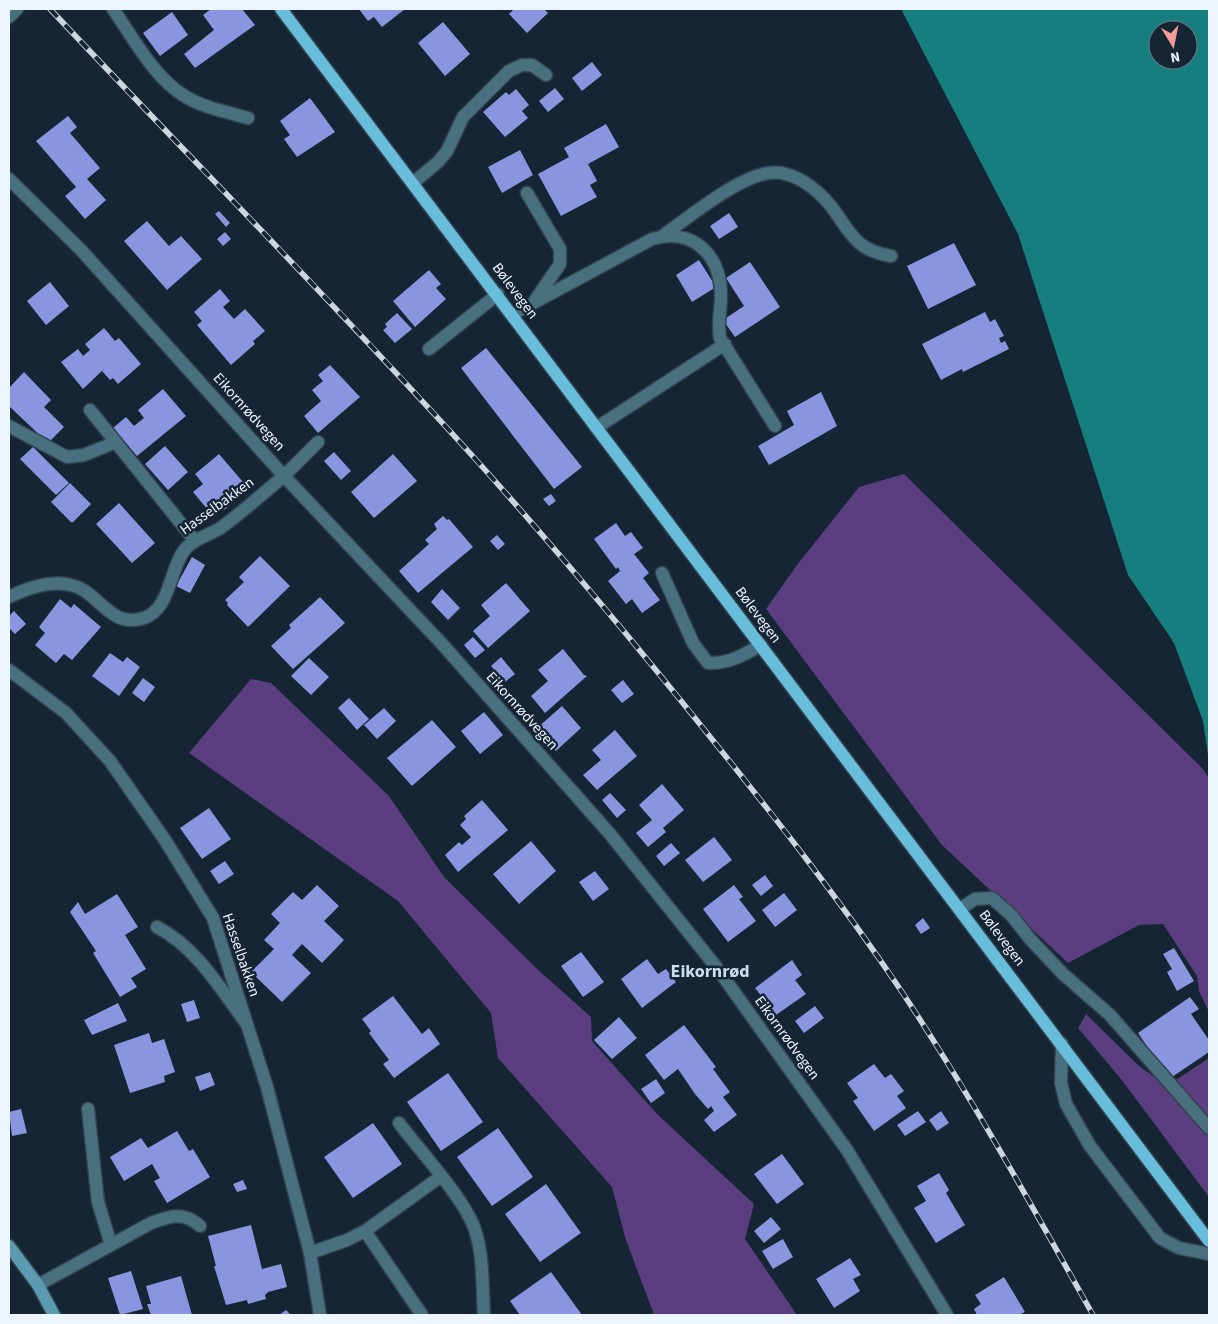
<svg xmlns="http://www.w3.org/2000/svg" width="1218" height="1324" font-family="'Source Sans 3',sans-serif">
	<rect width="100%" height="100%" fill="#152534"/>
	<!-- forest -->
	<path fill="#5a3e80" d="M904,474l299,295 6,9v234l-10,-21 -2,-15 -34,-52 -24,1 -71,38 -126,-118 -176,-236 31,-44 62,-78z
		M251,679l20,4 118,113 55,81 92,91 55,49 1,24 65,73 97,90 -9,35 52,76h-143l-29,-78 -13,-50 -114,-129 -7,-45 -93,-112 -209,-148z
		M1086,1014l52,51 18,13 8,10 45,-30v139l-88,-118 -43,-51z"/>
	<!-- water -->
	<path fill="#167e7f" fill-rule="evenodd" d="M901,9h308v753l-6,-41 -29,-78 -46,-68 -110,-341zM1158,30h30v30h-30z"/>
	<!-- building -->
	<path fill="#8996df" d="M211,9h31l13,16 -60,43 -11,-14 30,-24 -11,-15z
		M359,9h46l-23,18 -8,-10 -6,4z
		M514,9h30l4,4 -21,20 -18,-19z
		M172,12l16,23 -28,21 -17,-23z
		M443,22l27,32 -25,22 -27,-33z
		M592,62l10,13 -20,16 -10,-13z
		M555,88l9,11 -16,13 -9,-11z
		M516,89l13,16 -7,6 6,7 -23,19 -22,-25 23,-20 3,3z
		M310,98l25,34 -38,25 -13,-18 6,-4 -10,-14z
		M68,116l9,11 -7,6 30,35 -13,11 19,21 -21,19 -20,-23 11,-9 -40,-46z
		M606,124l13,23 -31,17 9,17 -7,4 7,12 -36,19 -23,-42 31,-17 -5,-9z
		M520,150l13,25 -31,18 -14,-26z
		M219,211l11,12 -4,4 -11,-13z
		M729,213l9,14 -19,12 -9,-13z
		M147,221l22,25 12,-10 21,23 -35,31 -43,-49z
		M225,232l6,7 -8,7 -6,-7z
		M954,243l22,42 -48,24 -21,-43z
		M699,260l17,27 -24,15 -16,-27z
		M750,262l30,45 -45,30 -12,-17 21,-14 -18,-28z
		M429,270l12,14 -5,4 10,11 -31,28 -22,-26z
		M50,282l19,24 -23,19 -19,-24z
		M220,289l10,12 -7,6 11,12 11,-10 20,22 -12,10 2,3 -24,21 -34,-40 5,-4 -8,-9z
		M985,312l5,10 5,-3 9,17 -5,2 2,5 4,-2 4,8 -46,23 -1,-3 -21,11 -19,-36z
		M397,313l15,16 -17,14 -12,-13 4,-3 -2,-3z
		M104,328l11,13 4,-3 22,26 -23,20 -5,-6 -3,2 -8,-9 3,-3 -22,21 -22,-27 17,-13 5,7 7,-6 -5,-6z
		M486,348l96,119 -28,22 -93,-121z
		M330,365l30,32 -42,36 -14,-17 17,-15 -9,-11 11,-9 -5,-6z
		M24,372l27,28 -7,7 20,20 -16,16 -39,-37v-18z
		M163,389l23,27 -49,40 -24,-28 13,-11 8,9 10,-8 -6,-8z
		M821,392l16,34 -68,39 -11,-19 36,-21 -7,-14z
		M165,446l23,26 -20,18 -23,-26z
		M33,447l36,36 -13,12 -36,-36z
		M334,452l17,19 -10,9 -17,-19z
		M219,454l30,35 -25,21 -2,-2 -9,8 -20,-24 10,-8 -8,-10z
		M393,454l24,27 -43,37 -23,-26z
		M70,483l21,21 -19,19 -21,-21z
		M551,494l5,7 -7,5 -6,-7z
		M119,503l36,40 -23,20 -36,-39z
		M443,516l4,4 2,-1 24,28 -55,46 -19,-22 30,-27 -4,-4 12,-11 -3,-5z
		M616,523l9,13 6,-4 12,16 -9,6 15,19 -6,5 17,22 -18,13 -10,-14 -6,5 -18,-23 12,-10 -2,-4 -2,2 -22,-30z
		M497,535l8,9 -7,6 -8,-9z
		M260,556l30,30 -42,41 -21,-22 1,-2 -3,-3 19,-18 -5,-5z
		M192,557l13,8 -15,28 -14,-7z
		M506,583l24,28 -42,37 -15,-17 17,-15 -9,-11z
		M442,589l18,19 -12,12 -17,-18z
		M320,597l25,26 -52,46 -22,-23 20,-18 -2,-3z
		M60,599l11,9 3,-4 27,23 -29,33 -8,-6 -8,9 -21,-18 10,-12 -6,-6z
		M14,611l12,13 -11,10 -6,-6v-12z
		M473,637l12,13 -10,8 -11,-13z
		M563,649l21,26 3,1 -42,37 -14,-17 17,-15 -10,-11z
		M110,653l13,9 4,-5 13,10 -21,29 -27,-20z
		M501,657l14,17 -10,8 -14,-16z
		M309,658l20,19 -18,18 -20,-19z
		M143,678l12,9 -11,15 -12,-9z
		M623,680l11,14 -12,9 -11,-13z
		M349,698l20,21 -12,11 -19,-22z
		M562,706l19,22 -25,23 -20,-22z
		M384,708l12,13 -19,18 -13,-14z
		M484,712l19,23 -23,19 -19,-23z
		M432,720l24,27 -44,39 -25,-28z
		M615,730l22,26 -40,34 -14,-15 18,-15 -9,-10z
		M662,784l22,26 -21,18 3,4 -18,15 -12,-14 16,-13 -13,-15z
		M610,793l16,17 -9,8 -15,-18z
		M482,800l26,30 -50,42 -13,-17 14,-13 3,3 9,-8 -11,-12 6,-6 -2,-3z
		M209,808l22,31 -29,20 -22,-31z
		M714,837l18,23 -29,22 -18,-22z
		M531,841l25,30 -37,33 -26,-30z
		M671,843l9,10 -16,13 -8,-10z
		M225,861l9,13 -15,10 -9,-13z
		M595,871l14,18 -16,12 -14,-19z
		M765,875l8,11 -12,10 -9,-11z
		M317,885l22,21 -15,15 20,19 -22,23 -20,-19 -10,11 19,18 -29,29 -31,-30 23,-23 -10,-9 16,-17 -9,-9 22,-22 9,8z
		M734,885l9,12 -4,2 17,22 -28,21 -25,-33z
		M784,893l13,17 -22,17 -13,-17z
		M117,894l21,33 -13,8 21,34 -15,9 6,9 -17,10 -27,-44 3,-2 -26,-39 8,-10 7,12z
		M923,918l7,10 -9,6 -6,-9z
		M1174,948l20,33 -17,10 -10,-19 5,-3 -9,-15z
		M581,952l23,30 -21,15 -22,-31z
		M647,959l11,15 8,-5 10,13 -34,26 -21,-29z
		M792,960l10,15 -7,5 11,14 -30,21 -21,-27z
		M393,996l29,38 7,-6 11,16 -46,34 -11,-14 6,-4 -20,-27 2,-2 -9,-12z
		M1190,997l9,12 -8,5 18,26v12l-40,27 -31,-46z
		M194,1000l6,18 -13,4 -6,-18z
		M118,1003l9,18 -35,14 -8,-15z
		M815,1006l9,12 -20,15 -9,-12z
		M619,1017l18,21 -25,21 -18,-19z
		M684,1025l32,42 -3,2 17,23 -7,5 14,18 -23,17 -10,-12 10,-9 -3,-5 -3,3 -13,-15 -17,-25 -14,11 -19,-25z
		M149,1033l3,10 12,-4 11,33 -11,4 1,6 -35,11 -16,-48z
		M874,1064l11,14 6,-4 13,17 -7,5 9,12 -32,23 -21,-30 5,-3 -11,-15z
		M210,1072l5,13 -15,6 -5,-14z
		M448,1073l35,49 -42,29 -34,-49z
		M656,1079l9,14 -14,10 -10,-14z
		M21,1109l6,24 -15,3 -3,-24z
		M918,1111l8,11 -21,14 -8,-11z
		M941,1111l8,12 -12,8 -8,-11z
		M373,1123l29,41 -49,34 -29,-41z
		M498,1128l35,49 -41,29 -35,-49z
		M177,1131l12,20 4,-2 17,28 -43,26 -13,-22 6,-3 -8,-14 -28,17 -14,-24 31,-19 7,10z
		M782,1154l22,30 -27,20 -23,-30z
		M939,1173l10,17 -3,3 19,32 -29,18 -22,-35 12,-7 -9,-15z
		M243,1180l4,9 -10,3 -4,-8z
		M546,1184l35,49 -41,29 -35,-48z
		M771,1217l10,12 -17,14 -10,-12z
		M251,1225l11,44 19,-5 6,23 -19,5 -3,3 1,4 -18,5 -1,-4 -21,5 -12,-39h2l-8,-30z
		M783,1239l10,18 -20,12 -11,-18z
		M850,1258l11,17 -8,4 7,12 -26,17 -18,-29z
		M131,1271l12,38 -23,6 -12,-37z
		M551,1272l31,43h-62l-10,-14z
		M181,1276l11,39h-41l-4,-11h4l-5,-18z
		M1004,1277l21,35 -6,3h-42l-3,-6 7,-5 -6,-9z
		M286,1310l5,5h-12z"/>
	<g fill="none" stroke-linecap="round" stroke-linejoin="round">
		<defs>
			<path id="lane" d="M413,183l25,-21 9,-11 16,-34 46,-46 13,-6h10l14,10
				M527,193l33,56v15l-24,35
				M664,235c26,-19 73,-57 104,-62 24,-4 48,15 62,32 21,27 24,45 61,51
				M513,314l139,-75c41,-12 69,16 69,57 0,15 -4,27 -1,42l55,88
				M429,349l69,-55
				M90,410l105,131
				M9,426l58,31 17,-2 32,-13
				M596,428l129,-84
				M284,476l34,-34
				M662,573l31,70 15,20c20,1 36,-8 53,-18
				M960,909l15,-10 17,-1 20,18 18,23 33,35 47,41 99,113
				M157,927c40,21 63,61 89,96
				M1062,1044l-1,39 5,21 24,42 70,92 19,10 30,6
				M88,1109l10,93 13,43
				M399,1123c21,28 66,76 76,107 9,27 7,58 9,85
				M365,1231l57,84
				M310,1253l37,-13 18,-9 75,-54
				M38,1285l113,-62c19,-7 33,-12 49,3"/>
			<path id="street" d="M113,9c21,30 41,69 73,88 19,11 41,15 62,21
				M9,17l8,-8
				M9,179l72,71 203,226 159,169 167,189 107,134 130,182 100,165
				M9,597c22,-11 54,-21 76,-6 20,14 31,36 59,27 27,-9 25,-50 42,-70 9,-9 22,-13 33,-19 23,-16 44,-36 65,-53
				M9,670l57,43 44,48 55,79 48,78 54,169 43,166 10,62"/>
			<path id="secondary" d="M9,1246l29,39 16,30"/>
			<path id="primary" d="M281,9l928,1232"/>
		</defs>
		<!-- lane casing -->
		<use href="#lane" stroke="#334250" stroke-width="15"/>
		<!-- street casing -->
		<use href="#street" stroke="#334250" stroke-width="15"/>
		<!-- secondary casing -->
		<use href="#secondary" stroke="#334250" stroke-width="15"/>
		<!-- primary casing -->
		<use href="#primary" stroke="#334250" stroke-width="15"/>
		<!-- lane -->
		<use href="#lane" stroke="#49707e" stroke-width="12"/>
		<!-- street -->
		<use href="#street" stroke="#49707e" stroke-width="12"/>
		<!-- secondary -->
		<use href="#secondary" stroke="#5b9bb1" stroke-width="12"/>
		<!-- primary -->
		<use href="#primary" stroke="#67bdda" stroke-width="12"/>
		<defs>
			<path id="rail" d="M50,9c142,151 289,299 428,453 79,88 155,179 229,271 67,83 133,167 193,256 70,105 131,215 193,326"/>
		</defs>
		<!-- rail casing -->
		<use href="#rail" stroke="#ccd6df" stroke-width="5.5"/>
		<!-- rail -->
		<use href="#rail" stroke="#152534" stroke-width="4" stroke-dasharray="11" stroke-linecap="butt"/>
	</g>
	<g text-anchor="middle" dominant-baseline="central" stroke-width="5" stroke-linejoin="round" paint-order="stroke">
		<!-- street labels -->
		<g font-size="15" fill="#edf5fe" stroke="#152534">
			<text transform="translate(515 291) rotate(53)">Bølevegen</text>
			<text transform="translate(249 412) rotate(48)">Eikornrødvegen</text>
			<text transform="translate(217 506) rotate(-36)">Hasselbakken</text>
			<text transform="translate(758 615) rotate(53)">Bølevegen</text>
			<text transform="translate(522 711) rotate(48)">Eikornrødvegen</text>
			<text transform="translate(1002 938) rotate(53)">Bølevegen</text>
			<text transform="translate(241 955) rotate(71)">Hasselbakken</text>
			<text transform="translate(787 1038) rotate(54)">Eikornrødvegen</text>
		</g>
		<!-- quarter labels -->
		<g font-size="18" font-weight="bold" fill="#cadef3" stroke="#152534">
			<text x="710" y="971">Eikornrød</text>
		</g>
	</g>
	<!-- border -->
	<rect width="1218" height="1324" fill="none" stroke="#edf5fe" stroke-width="20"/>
	<!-- north arrow -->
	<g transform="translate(1173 45) rotate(170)"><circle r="24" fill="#152534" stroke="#6b7885"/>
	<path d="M0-4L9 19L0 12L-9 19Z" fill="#f59b9a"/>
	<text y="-8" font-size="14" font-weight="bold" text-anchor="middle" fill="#edf5fe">N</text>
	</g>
</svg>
